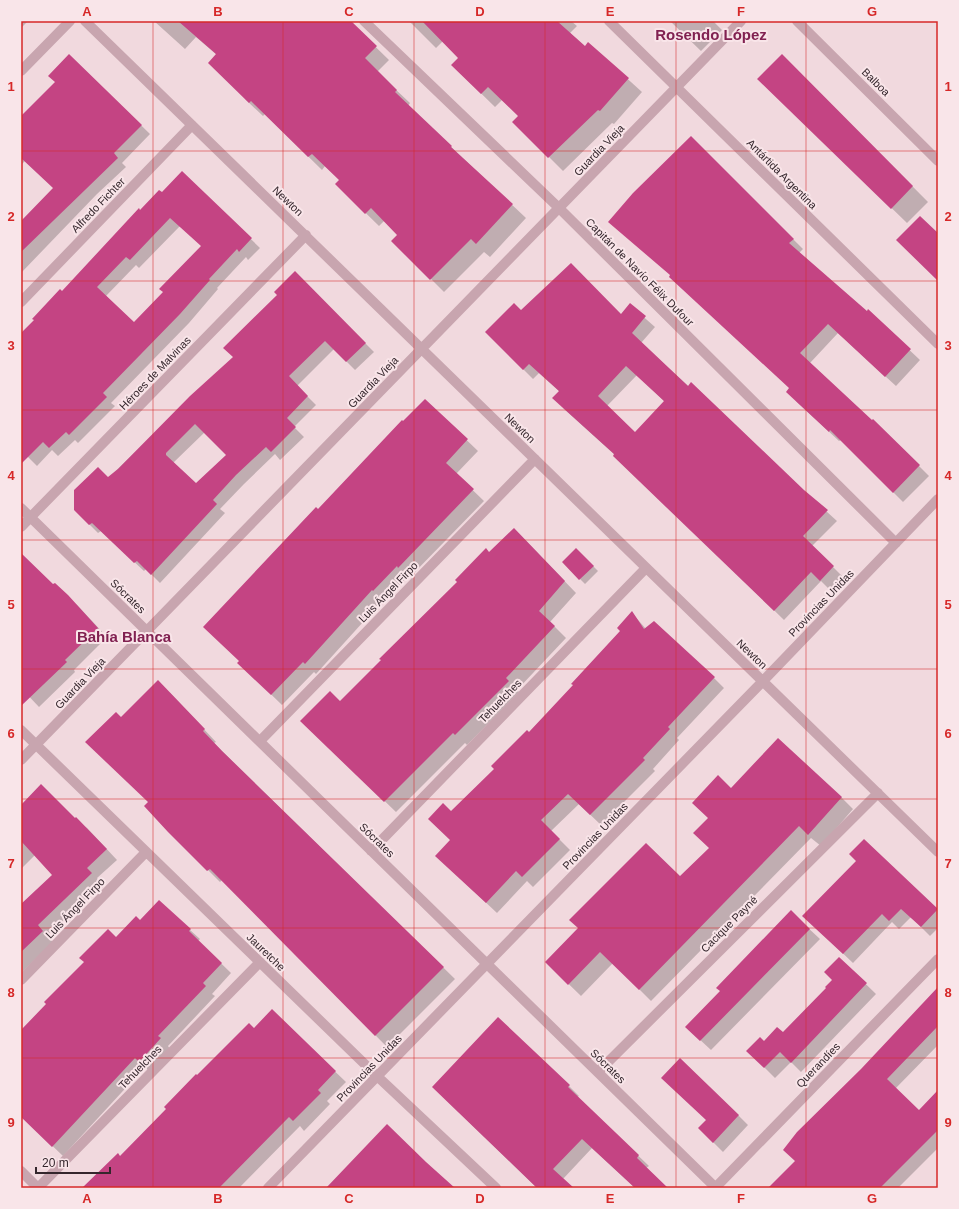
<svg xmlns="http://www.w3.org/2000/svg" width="959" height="1209" font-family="Helvetica,sans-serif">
	<rect width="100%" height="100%" fill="#f1d9de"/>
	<!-- shadow -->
	<path fill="#0003" fill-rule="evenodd" d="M21,21h7l-7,7z
		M154,21h195l40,39 -12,12 33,31 -2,3 118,112 -36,39 -6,-5 -40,40 -51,-51 5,-6 -13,-15 -6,6 -43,-42 4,-4 -15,-14 -3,4 -57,-56 -2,2 -17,-16 -29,-45 -21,-18 -11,12z
		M409,21h162l6,5 -7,7 15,14 3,-4 54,49 -28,32 -2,-1 -49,48 -49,-49 5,-6 -17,-16 -7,7 -43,-42 7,-7 -16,-17 -7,7z
		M670,21h43l9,9 -21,21z
		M69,55l81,79 -28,29 4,4 -29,27 -76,79v-51l33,-34 -29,-27 -4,4v-47l35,-36z
		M782,55l146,147 -21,21 -133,-129z
		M691,138l112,111 -4,4 68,59 1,-1 52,49 -24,26 -58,-53 -28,30 62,59 1,-2 56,56 -26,26 -62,-62 -2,1 -42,-39 -7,-13z
		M182,172l78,76 -12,12 -2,-3 -29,31 1,1 -29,34 -78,80 4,3 -37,37 -3,-3 -17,16 -6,-6 -15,16 -16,-16v-115l119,-124 22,-17zM180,226l22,20 -38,46 -30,31 -28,-27 30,-31 3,3z
		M295,273l79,79 -19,18 -21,-21 -37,37 19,19 -22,22 10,10 -24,23 -5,-6 -31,30 -24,25 5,4 -65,70 -14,-14 -2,2 -43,-40 -3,2 -23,-23 159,-153zM205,432l23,23 -32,30 -22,-21v-2z
		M630,305l25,22 -14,16 196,178 -25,25 31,31 -13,13 -9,-9 -37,39 -169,-165 -52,-47 -3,-16 -21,-19 -6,6 -47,-47 35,-20 100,4zM637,375l28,27 -30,31 -28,-27z
		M425,400l53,51 -22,23 28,27 -74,76 -2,-1 -24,25 -1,-1 -67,74 -2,-2 -32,33 -33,-32 69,-162z
		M525,540l51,53 -26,29 16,16 -49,52 2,2 -52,53 -2,-2 -69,69 -83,-80 27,-30z
		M576,549l22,22 -13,13 -22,-22z
		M21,566l56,39 30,32 -33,33 1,2 -36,35 -18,-19z
		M632,613l14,16 68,49 10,10 -47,50 2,2 -26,29 2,2 -54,54 -22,-21 -28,27 19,19 -37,37 -6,-6 -30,32 -50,-47 4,-26v-28l44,-43 79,-84 48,-54z
		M170,693l46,49 -2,1 241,236 -68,68 -165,-167 -2,2 -12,-12 -59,-67 -29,-85z
		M731,789l110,8 12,12 -32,37 -10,-8 -160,163 -38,-38 -32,33 -35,-34 134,-84 30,-30 -1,-29z
		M21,806l54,14 12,8 30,32 -20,18 5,6 -55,52 6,6 -32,31v-59l33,-39 -19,-20 -14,14z
		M864,840l74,71v17l-8,8 -19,-19 -12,12 -7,-7 -39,41 -40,-38 44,-64z
		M791,912l29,27 -109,111 -14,-13 24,-46z
		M140,921l50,9 10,9 -2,2 33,32 -19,21 3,2 -47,50 2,3 -21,22 -4,-4 -82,89 -42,-40v-84l95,-94z
		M839,958l37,36 -75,78 -10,-10 -16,16 -27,-27 35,-17 44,-46 6,-8z
		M938,995v50l-43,44 24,23 19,-20v56l-40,40h-122l20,-27z
		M272,1011l74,71 -19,19 3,3 -26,27 -4,-5 -61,62h-146l104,-112 57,-46z
		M569,1086l10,10 -2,1 72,69 -3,2 21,20h-32l-43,-40 -29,31 10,9h-38l1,-1 -93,-90z
		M738,1115l10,10 -25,27 -14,-14z"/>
	<!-- building -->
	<path fill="#c44483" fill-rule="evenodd" d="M178,21h173l26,25 -12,12 32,32 -2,2 57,54 -1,1 62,57 -37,40 -5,-5 -41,41 -39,-39 6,-6 -26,-27 -6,6 -30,-30 4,-4 -27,-26 -4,3 -57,-56 -2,2 -41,-40 8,-9z
		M422,21h135l28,25 3,-4 41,36 -29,33 -2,-1 -50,48 -36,-36 6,-6 -30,-29 -7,7 -30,-29 7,-7z
		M69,54l73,71 -28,28 4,5 -97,94v-31l32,-33 -32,-30v-42l34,-34 -7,-6z
		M782,54l131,132 -22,23 -134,-130z
		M691,136l103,103 -5,4 78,68 1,-2 43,40 -26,28 -57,-53 -28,29 72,67 1,-1 47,46 -27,28 -63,-63 -1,2 -43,-40 3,-4 -120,-111 1,-2 -62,-53 25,-29z
		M182,171l70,67 -13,14 -2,-3 -28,30 1,1 -30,34 -77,79 4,4 -38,38 -3,-3 -17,16 -6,-6 -22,22v-131l13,-13 -2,-1 28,-30 2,2 77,-83 1,2 19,-20 3,2zM170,218l31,28 -42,43 4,3 -29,30 -37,-35 29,-30 4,3z
		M920,216l18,17v48l-42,-41z
		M571,263l50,51 9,-11 16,13 -14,17 56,53 3,-4 113,108 24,20 -25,26 31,30 -14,15 -9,-9 -37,39 -161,-155 1,-2 -62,-56 7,-7 -30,-27 -6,6 -38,-38 29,-29 7,7zM626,366l38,35 -29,31 -37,-36z
		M295,271l71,72 -20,19 -21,-21 -36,35 19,20 -21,22 9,9 -25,25 -5,-5 -30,28 -23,25 4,4 -66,71 -14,-14 -3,2 -42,-40 -3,2 -15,-15v-20l24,-23 10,10 10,-8 72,-73 43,-39 -10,-9 54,-53 -3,-3zM195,424l31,31 -30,28 -30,-28v-2z
		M425,399l43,40 -22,24 28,26 -76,79 -1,-2 -24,25 -1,-1 -67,74 -2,-2 -32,33 -34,-32 2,-2 -36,-34 113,-120 2,2 84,-89 1,1z
		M514,528l51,53 -26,30 16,15 -49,52 3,3 -54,54 -2,-2 -69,69 -84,-81 30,-30 10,10 41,-41 -2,-1 78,-77 -2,-2 31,-32 3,4z
		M576,548l18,18 -15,14 -17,-18z
		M21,553l32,31 2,-1 13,12 30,33 -33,32 2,2 -46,44z
		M632,611l12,18 10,-8 61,56 -47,50 2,2 -27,29 2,2 -55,55 -22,-21 -27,26 19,19 -38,38 -6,-6 -30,32 -51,-47 15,-16 -22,-21 15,-16 8,8 43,-42 -3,-3 36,-36 2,2 44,-47 -2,-1 49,-53 -3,-3z
		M158,680l47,49 -2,2 19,20 222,216 -69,69 -165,-167 -3,2 -39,-39 -24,-26 4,-4 -63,-60 31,-30 5,5z
		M778,738l64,59 -34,38 -9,-9 -160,164 -39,-38 -32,33 -23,-23 33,-34 -9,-8 77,-77 34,33 29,-28 -16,-15 15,-15 -16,-15 26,-28 13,13z
		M41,784l34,34 1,-1 31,32 -20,19 5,5 -54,52 5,6 -22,21v-48l31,-29 -31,-34v-36z
		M864,839l74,70 -17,18 -20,-18 -12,12 -7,-7 -39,40 -41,-38 54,-55 -7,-7z
		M159,900l32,29 -2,2 33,32 -19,20 3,3 -48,50 3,2 -22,24 -4,-4 -83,89 -31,-30v-87l25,-26 -2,-2 40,-40 -5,-4 29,-29 8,8 20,-21 4,4z
		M791,910l19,19 -110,112 -15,-14 35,-36 -4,-3z
		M839,957l28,26 -76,80 -11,-11 -16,16 -18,-17 14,-14 4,4 13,-14 6,5 43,-44 -1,-1 7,-7 -8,-8z
		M938,987v39l-51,53 32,31 19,-20v40l-58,58h-112l27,-27 -12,-11 14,-18 64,-63z
		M272,1009l64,62 -18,19 3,3 -28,28 -4,-4 -70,71h-137l36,-35 2,3 46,-47 -2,-2 32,-33 1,1 52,-52 5,5z
		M498,1017l72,68 -2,2 71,68 -2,3 31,30h-33l-53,-49 -29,30 21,19h-37l-105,-101z
		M680,1058l59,57 -26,28 -15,-15 8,-8 -45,-42z
		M387,1124l39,38 29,26h-129z"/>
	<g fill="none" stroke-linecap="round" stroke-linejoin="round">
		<!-- minor -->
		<path stroke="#c8a5af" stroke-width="10" d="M85,21l853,831
			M364,21l195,187 337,335
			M609,21l329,323
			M797,21l141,140
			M21,71l49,-50
			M21,302l171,-177
			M21,508l695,680
			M21,527l285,-292
			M21,730l356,346 119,112
			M260,741l275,-282
			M21,760l720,-739
			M371,851l275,-283
			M21,980l125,-128
			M598,1072l280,-279
			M21,1171l17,17 222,-226
			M268,1188l495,-507 175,-182
			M715,1188l223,-229"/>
	</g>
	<!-- grid -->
	<path fill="none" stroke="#d62828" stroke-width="1" stroke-opacity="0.55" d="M153,21v1167M283,21v1167M414,21v1167M545,21v1167M676,21v1167M806,21v1167M21,151h917M21,281h917M21,410h917M21,540h917M21,669h917M21,799h917M21,928h917M21,1058h917"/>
	<g text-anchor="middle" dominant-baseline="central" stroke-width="4" stroke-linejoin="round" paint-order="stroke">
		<!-- street labels -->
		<g font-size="11" fill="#34262c" stroke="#f9e5e9">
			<text transform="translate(876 82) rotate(45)">Balboa</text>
			<text transform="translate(599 150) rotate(-46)">Guardia Vieja</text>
			<text transform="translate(782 174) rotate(45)">Antártida Argentina</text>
			<text transform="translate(288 201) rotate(44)">Newton</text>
			<text transform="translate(98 205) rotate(-46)">Alfredo Fichter</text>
			<text transform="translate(640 272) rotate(45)">Capitán de Navío Félix Dufour</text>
			<text transform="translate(155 373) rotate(-46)">Héroes de Malvinas</text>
			<text transform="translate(373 382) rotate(-46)">Guardia Vieja</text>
			<text transform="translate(520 428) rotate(44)">Newton</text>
			<text transform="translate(388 592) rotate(-46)">Luis Ángel Firpo</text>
			<text transform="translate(128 596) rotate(44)">Sócrates</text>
			<text transform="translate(821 603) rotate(-46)">Provincias Unidas</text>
			<text transform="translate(752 654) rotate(44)">Newton</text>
			<text transform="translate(80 683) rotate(-46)">Guardia Vieja</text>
			<text transform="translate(500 701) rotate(-46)">Tehuelches</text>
			<text transform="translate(595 836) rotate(-46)">Provincias Unidas</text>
			<text transform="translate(377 840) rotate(44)">Sócrates</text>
			<text transform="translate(75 908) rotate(-46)">Luis Ángel Firpo</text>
			<text transform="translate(729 924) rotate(-45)">Cacique Payné</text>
			<text transform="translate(266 952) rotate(44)">Jauretche</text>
			<text transform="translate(818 1065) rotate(-46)">Querandíes</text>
			<text transform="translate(608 1066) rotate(44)">Sócrates</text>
			<text transform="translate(140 1067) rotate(-46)">Tehuelches</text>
			<text transform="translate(369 1068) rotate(-46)">Provincias Unidas</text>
		</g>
		<!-- district labels -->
		<g font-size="15" font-weight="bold" fill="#812151" stroke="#f9e5e9">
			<text x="711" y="34">Rosendo López</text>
			<text x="124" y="636">Bahía Blanca</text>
		</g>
	</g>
	<!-- border -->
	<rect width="959" height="1209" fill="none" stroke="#f9e5e9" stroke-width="44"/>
	<!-- scale -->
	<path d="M36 1167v6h74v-6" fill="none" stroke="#34262c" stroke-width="2"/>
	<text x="42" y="1167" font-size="12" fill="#34262c" stroke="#f9e5e9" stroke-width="3" paint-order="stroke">20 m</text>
	<rect x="22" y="22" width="915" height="1165" fill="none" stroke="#d62828" stroke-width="1.5"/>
	<g font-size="13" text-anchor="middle" font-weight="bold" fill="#d62828">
		<text x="87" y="16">A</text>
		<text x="218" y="16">B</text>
		<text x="349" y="16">C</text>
		<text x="480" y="16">D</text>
		<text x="610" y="16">E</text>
		<text x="741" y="16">F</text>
		<text x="872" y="16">G</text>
		<text x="11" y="91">1</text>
		<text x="948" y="91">1</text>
		<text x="11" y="221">2</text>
		<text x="948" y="221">2</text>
		<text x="11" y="350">3</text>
		<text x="948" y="350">3</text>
		<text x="11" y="480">4</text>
		<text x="948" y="480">4</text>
		<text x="11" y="609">5</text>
		<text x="948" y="609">5</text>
		<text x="11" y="738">6</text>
		<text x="948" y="738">6</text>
		<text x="11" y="868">7</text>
		<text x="948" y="868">7</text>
		<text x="11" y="997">8</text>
		<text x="948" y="997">8</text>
		<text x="11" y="1127">9</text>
		<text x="948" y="1127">9</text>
		<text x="87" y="1203">A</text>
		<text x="218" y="1203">B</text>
		<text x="349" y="1203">C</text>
		<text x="480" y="1203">D</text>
		<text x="610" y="1203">E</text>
		<text x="741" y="1203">F</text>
		<text x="872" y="1203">G</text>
	</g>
</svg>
